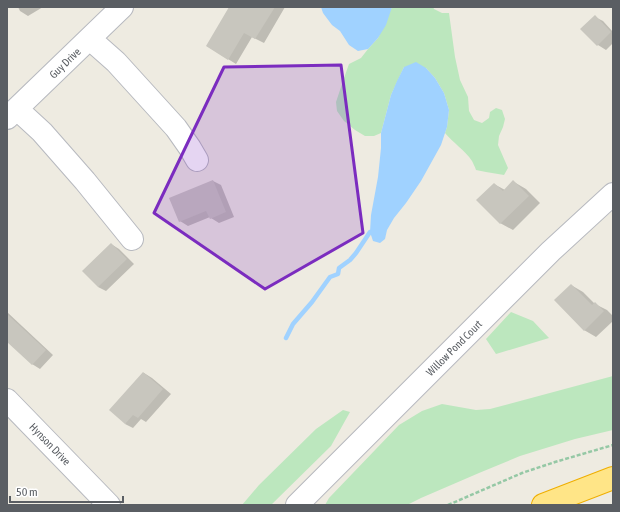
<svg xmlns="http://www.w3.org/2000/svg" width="620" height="512" font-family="'Asap Condensed',sans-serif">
	<rect width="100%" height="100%" fill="#eeebe1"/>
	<!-- green -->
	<path fill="#bce7be" d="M392,7h41l1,2 8,4h7l6,44 5,23 8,17 1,14 5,9 8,3 7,-5 1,-6 6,-4 6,2 3,9 -2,8 -4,9 -1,9 10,23 -4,7 -18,-3 -10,-2c-1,-3 -3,-7 -4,-9 -7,-11 -19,-18 -27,-28l2,-6 2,-17 -5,-17 -9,-15 -9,-10 -22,-1 -13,28 -10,38 -7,3h-9l-10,-6 -11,-9 -7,-10 -1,-9 8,-24 5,-14 12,-6 7,-9 10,-11 13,-29z
		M511,312l22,9 16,17 -53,16 -10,-15z
		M613,376v54l-38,9 -55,17 -41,17 -58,25 -14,7h-82l4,-7 70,-73 23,-14 20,-7 34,6 14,-1z
		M343,410l7,2 -19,34 -60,59h-29l17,-20 57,-56z"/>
	<!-- water -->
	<path fill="#a0d2ff" d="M321,7h71l-6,18 -8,13 -10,11 -10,2 -9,-6 -9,-14 -8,-6 -9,-12z
		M416,62l10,6 9,10 9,15 5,17 -2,17 -6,18 -20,36 -15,22 -12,15 -7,12 -2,9 -5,4 -7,-2 -3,-9 1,-17 7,-38 3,-29v-15l10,-38 6,-14 7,-14z"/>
	<!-- shadow -->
	<path fill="#0003" d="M18,7h25l-15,9 -8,-5z
		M231,7h54l-21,36 -12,-6 -16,27 -29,-18z
		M595,17l8,4 10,11v11l-7,7 -8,-5z
		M213,181l8,4 13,32 -15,6 -8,-5 -1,-1 -22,9 -8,-5z
		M514,182l12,7 14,14 -27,27 -13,-7 -6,-39 11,6z
		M111,244l8,5 15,15 -28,27 -8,-4z
		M571,285l12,7 12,12 12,6 6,6v5l-17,16 -12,-7z
		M7,312l46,43 -13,14 -8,-5 -25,-23z
		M144,373l8,5 19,16 -25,28 -5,-3 -8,9 -8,-4z"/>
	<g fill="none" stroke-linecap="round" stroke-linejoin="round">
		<!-- stream -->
		<path stroke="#a0d2ff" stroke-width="4.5" d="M286,338l7,-14 19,-22 18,-25 8,-3 1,-6 11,-8 6,-7 14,-21"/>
	</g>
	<!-- building -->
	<path fill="#c8c6be" d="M229,7h46l-20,32 -11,-6 -16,27 -22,-14z
		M595,15l16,17 -14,14 -17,-17z
		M213,180l13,32 -16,7 -4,-8 -27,11 -10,-24z
		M513,180l16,16 -29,28 -24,-24 18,-17 9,8z
		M111,243l16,16 -29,28 -16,-16z
		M571,284l21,21 3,-3 9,9 -20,20 -30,-31z
		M7,314l39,36 -14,15 -25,-23z
		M143,372l20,17 -25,29 -5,-3 -8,9 -16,-14z"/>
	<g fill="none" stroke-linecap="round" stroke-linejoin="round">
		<defs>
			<path id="minor" d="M90,39l26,23 60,66 14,20 7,12
				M17,109l25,23 43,49 47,58
				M7,118l115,-111
				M7,400l102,105
				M297,505l254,-254 62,-57"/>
			<path id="highway" d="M543,505l70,-27"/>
		</defs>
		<!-- minor casing -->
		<use href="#minor" stroke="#b7b9bf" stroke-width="24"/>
		<!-- highway casing -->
		<use href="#highway" stroke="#efae00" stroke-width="24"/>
		<!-- path -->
		<path stroke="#95c8a5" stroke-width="2.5" stroke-dasharray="4 2" stroke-linecap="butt" d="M448,505l74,-32 33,-11 58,-17"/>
		<!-- minor -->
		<use href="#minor" stroke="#fff" stroke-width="22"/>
		<!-- highway -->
		<use href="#highway" stroke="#ffe587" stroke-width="22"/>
	</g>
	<!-- marked area -->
	<path fill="#7b2cbf" fill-opacity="0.2" stroke="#7b2cbf" stroke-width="3" stroke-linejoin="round" d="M341,65l22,168 -98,56 -111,-76 70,-146z"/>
	<g text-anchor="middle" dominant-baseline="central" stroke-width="4" stroke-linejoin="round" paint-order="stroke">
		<!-- street labels -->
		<g font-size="11" fill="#5a5e63" stroke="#fff">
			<text transform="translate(65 63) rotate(-44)">Guy Drive</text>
			<text transform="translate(454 348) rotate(-45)">Willow Pond Court</text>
			<text transform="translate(50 444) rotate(46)">Hynson Drive</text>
		</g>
	</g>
	<!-- border -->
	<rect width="620" height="512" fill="none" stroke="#5a5e63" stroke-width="16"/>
	<!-- scale -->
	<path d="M10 496v6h113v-6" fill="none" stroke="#5a5e63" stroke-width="2"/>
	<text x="16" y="496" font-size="12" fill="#5a5e63" stroke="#ffffff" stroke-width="3" paint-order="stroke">50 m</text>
</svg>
